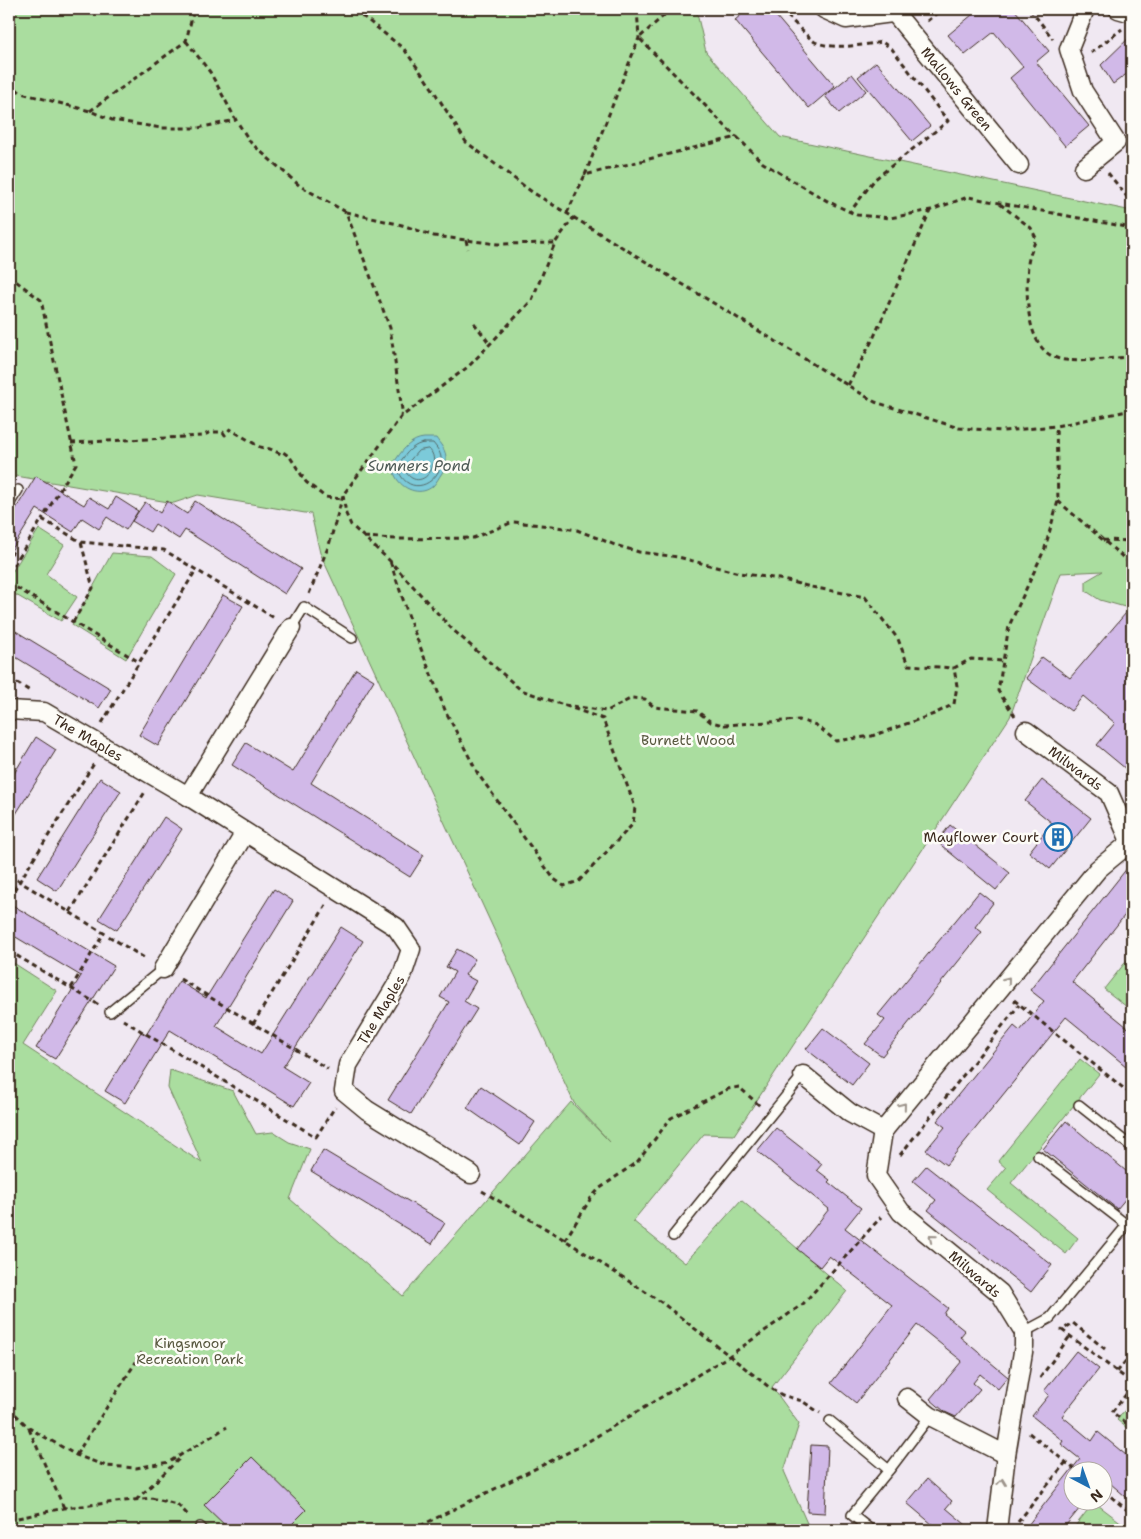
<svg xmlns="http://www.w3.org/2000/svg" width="1141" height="1539" font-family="'Shantell Sans',sans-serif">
	<rect width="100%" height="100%" fill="#f0e8f2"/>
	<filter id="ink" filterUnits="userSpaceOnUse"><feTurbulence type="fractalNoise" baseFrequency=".02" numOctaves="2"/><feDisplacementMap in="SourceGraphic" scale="10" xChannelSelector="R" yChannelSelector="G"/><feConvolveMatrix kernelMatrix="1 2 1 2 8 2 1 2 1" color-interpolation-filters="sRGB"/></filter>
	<g filter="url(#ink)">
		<!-- green -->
		<path fill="#aadd9f" stroke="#72845e" d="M9,9h687l10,43 74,85 352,74v398l-32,-9 -14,-9v-10l17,-10 -42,2 -51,144 -276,418 -30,-1 -71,87 52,42 56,-63 106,91 -75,96 27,37 -15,47 26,59h-801v-570l48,31 -34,54 179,118 -34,-75 2,-18 63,21 23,43 17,-2 16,10 21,7 -20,50 113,97 168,-194 39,40 -36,-39 -254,-550 -9,-39 -113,-19 -24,8 -158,-27 -7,10z
			M39,529l25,16 -18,29 31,23 -16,24 -52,-30v-14z
			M112,553l40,3 24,18 -50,85 -54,-34z
			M1132,954v57l-28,-22z
			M1080,1059l19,15 -88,109 67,55 -12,16 -79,-64 19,-22 -8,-7z
			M1132,1401v31l-15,-12z
			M1094,1502l37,28h-59z"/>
		<!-- water -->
		<path fill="#7ccad9" stroke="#628a8e" d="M424,438h12c4,6 10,12 10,20 1,5 -2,11 -4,15 -3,4 -5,9 -9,13 -11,10 -28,5 -36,-7 -5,-8 -5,-14 0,-21 7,-10 15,-19 27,-20z"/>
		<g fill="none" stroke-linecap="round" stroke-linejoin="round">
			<!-- shore -->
			<path stroke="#556a69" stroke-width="1" d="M424,443h9c4,5 9,11 8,18 -1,21 -27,35 -40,15 -4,-7 -3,-12 2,-18 5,-7 12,-14 21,-15z
				M429,449c15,14 -9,46 -24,22v-5l13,-15z"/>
		</g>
		<!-- building -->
		<path fill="#d1b9e8" stroke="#3b2a1e" d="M748,9h22l65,77 -26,22 -74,-88z
			M979,9h35l35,42 -13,11 53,64 -24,20 -55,-68 13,-11 -29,-35 -29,23 -17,-20z
			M1132,35v35l-19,14 -12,-19z
			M876,62l54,64 -18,15 -54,-64z
			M852,74l14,17 -27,22 -14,-17z
			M36,476l48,29 5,-8 20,12 7,-12 22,14 -12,19 -19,-13 -8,12 -17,-11 -9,14 -36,-23 -28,45v-34z
			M167,501l20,13 8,-13 106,68 -16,25 -100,-64 -6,9 -24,-15 -5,8 -18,-11 13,-19 15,11z
			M223,595l20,11 -85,140 -19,-11z
			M1132,606v168l-35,-29 18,-22 -32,-27 -12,15 -45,-33 16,-21 28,21z
			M9,627l102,62 -12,19 -90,-55z
			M356,669l18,11 -63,103 113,72 -14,22 -178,-112 14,-22 47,29z
			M36,737l20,13 -47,75v-43z
			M100,778l21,13 -64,100 -20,-13z
			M1042,780l49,38 -41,51 -21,-17 23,-29 -27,-22z
			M164,817l18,12 -65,101 -18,-11z
			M950,825l60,48 -14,17 -59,-48z
			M1132,862v44l-60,76 60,49v40l-66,-54 -120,148 -20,-15 19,-23 -8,-6 77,-95 6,5 24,-30 -14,-11z
			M274,889l19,12 -77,125 45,28 80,-127 22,14 -80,126 26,16 -15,23 -124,-76 -45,73 -20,-12 36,-59 5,3 33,-54 27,17z
			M979,892l14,11 -18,24 7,5 -100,124 -17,-12 20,-24 -7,-5z
			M9,903l105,63 -59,93 -19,-11 45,-72 -72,-43z
			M457,949l18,10 -10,16 11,6 -12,20 13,8 -66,105 -23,-14 61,-98 -9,-5 15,-25 -9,-5z
			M823,1028l46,35 -17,22 -46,-36z
			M481,1086l54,36 -15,23 -53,-37z
			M1066,1121l66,55v15l-15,18 -74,-60z
			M776,1128l46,36 -5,6 13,10 -2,2 33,26 -16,20 103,80 -4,6 21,17 -5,6 48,40 -10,12 -18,-15 -7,9 7,6 -24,28 -11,-5 -15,-13 32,-38 -45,-36 -61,78 -25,-20 61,-78 -63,-49 -9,11 -23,-18 32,-40 -72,-58z
			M323,1150l122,73 -13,21 -121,-73z
			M926,1166l126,99 -21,27 -103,-82 8,-10 -23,-19z
			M1076,1351l23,18 -37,47 30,25 6,-9 34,28v42l-28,-24v-6h-30v30h11l-23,28h-38l56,-71 -19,-15 2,-3 -31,-25 17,-21 -5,-4z
			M811,1445l17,1 -3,67 -18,-1z
			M252,1457l54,53 -20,20h-56l-26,-25z
			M927,1479l25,22 -6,7 26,22h-33l-32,-27z"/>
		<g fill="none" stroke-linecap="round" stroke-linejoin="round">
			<defs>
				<path id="service" d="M9,504l9,-14
					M291,628l13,-21 48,31
					M110,1012l53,-43
					M1079,1105l53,42
					M1038,1156l89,69
					M673,1236l130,-161
					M1024,1332l26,-14 82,-99
					M830,1421l59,49 41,-54
					M200,1527l3,3
					M871,1530l-19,-15 37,-45"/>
				<g id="minor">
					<path d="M824,9l22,10 46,-6 7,-4"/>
					<path d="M1118,9l14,4"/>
					<path id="s1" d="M894,12l125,153"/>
					<path d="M1084,168l32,-26 -33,-51 -14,-42 16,-40"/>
					<path id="s2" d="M9,710l35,2 144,84 208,131 15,22 -9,27 -54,89 -4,26 23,19 104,64"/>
					<path id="s3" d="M1026,731l83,62 21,48"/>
					<path d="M188,796l103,-168"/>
					<path d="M163,969l82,-136"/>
					<path d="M803,1075l47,38 33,18"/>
					<path d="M907,1398l23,18 76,39"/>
					<path d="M997,1530l9,-75 18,-109v-14l-24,-39 -99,-81 -25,-36 7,-45 215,-262 34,-28"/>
				</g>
			</defs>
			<!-- service casing -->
			<use href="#service" stroke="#3b2a1e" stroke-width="12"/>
			<!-- minor casing -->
			<use href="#minor" stroke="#3b2a1e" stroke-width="21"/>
			<!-- path -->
			<path stroke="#3b2a1e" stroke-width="3" stroke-dasharray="5 4" stroke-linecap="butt" d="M345,9l20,9 39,31 28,39 34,54 66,50 343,210 84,26 44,3 53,-5 76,-16
				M671,9l-32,29 97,99
				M781,9c7,7 27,29 34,33 18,8 49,3 67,0l10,7 56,72 -73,58 -25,33
				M1030,9l23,30
				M927,21l15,-12
				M186,41l24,31 26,48 15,23 49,43 46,26 44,116 12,82 -1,7
				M1091,53l31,-24
				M9,83l12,10 69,18 22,9 49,8h37l38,-8
				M90,111l96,-70 8,-32
				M1108,173l24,30
				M585,175l54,-137 -2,-29
				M1000,204l31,24 5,10c-2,8 -7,17 -8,26 -2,26 -3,78 24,92 16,10 60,1 80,1
				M346,212l56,13 32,11 64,8 57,-1
				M567,213l18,-38 152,-38 26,26 66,39 28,13 33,3 41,-8 37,-13 164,31
				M466,240l2,9
				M9,276l32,24 35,164 -34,55
				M474,323l16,21
				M848,385l25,-46 57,-128
				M71,443l131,-7 9,-4h12l2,3 5,-6 30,18 10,2 11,5 2,-2 7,5 16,25 19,15 16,2
				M343,495l3,19 5,11 39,36 62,68 69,61 82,29 32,88 -2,17 -54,57 -15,5 -10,-7 -76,-105 -33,-64 -33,-84 -22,-65
				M1058,501l74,64
				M364,537l32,2 77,-1 40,-16 38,4 26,4 38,15 24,7 39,5 61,16 40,6 32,8 54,10 33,42 10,26 46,3
				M1103,540l29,1
				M9,551l10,6
				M9,573l33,-54 39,23 83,8 112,69
				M9,583l130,79
				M309,594l20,-49 14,-50 58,-78 68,-51 63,-66 23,-57 19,-26
				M73,622l20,-34 -12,-46
				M9,678l21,13
				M564,705l43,6 25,-13 13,1 9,8 43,4 14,11 13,3 75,-5 17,5 20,16 36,-5 62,-22 20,-10 3,-18 -3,-18 17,-9 32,2
				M1015,716l-17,-25 11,-65 36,-78 13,-47 -2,-75
				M102,723l94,-153
				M9,875l137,84
				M9,898l86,-136
				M70,912l75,-120
				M9,951l90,54
				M180,979l148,90
				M71,988l33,-55
				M1014,1000l118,95
				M123,1020l193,117 19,-30
				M253,1024l73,-119
				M900,1155l119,-150
				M482,1191l83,49 96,62 108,85 13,8 20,6 18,12
				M565,1240l26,-42 8,-9 39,-28 33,-43 57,-29 11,-2 21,19
				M1105,1349l-32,-26 -11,7 70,53
				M1117,1372l15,-19
				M1040,1378l30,-42
				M1132,1387l-20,25 20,16
				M9,1408l20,20 47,27 30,11 30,2 33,-6 58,-35
				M29,1429l35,79
				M1029,1433l49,39
				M76,1455l67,-104
				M1104,1491l28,23
				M136,1500l44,-42
				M9,1520l55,-12 87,-10 26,6 13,13
				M1018,1522l48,-60
				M412,1530l167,-83 150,-91 74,-52 78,-87"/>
			<!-- service -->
			<use href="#service" stroke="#fdfcf7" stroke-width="9"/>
			<!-- minor -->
			<use href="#minor" stroke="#fdfcf7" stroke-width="18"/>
		</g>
		<!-- one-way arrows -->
		<defs><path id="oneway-chevron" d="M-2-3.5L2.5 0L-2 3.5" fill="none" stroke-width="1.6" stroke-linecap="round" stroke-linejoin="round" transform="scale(1.25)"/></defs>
		<g stroke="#9c938a">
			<use href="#oneway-chevron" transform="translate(1007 980) rotate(-51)"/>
			<use href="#oneway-chevron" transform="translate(903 1106) rotate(-51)"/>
			<use href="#oneway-chevron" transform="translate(932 1238) rotate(-141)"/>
			<use href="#oneway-chevron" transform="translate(1002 1482) rotate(-83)"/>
		</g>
	</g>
	<!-- icons -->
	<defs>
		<symbol id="building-ring" viewBox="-11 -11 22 22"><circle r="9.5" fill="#fdfcf7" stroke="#1f6fb2" stroke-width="1.5"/><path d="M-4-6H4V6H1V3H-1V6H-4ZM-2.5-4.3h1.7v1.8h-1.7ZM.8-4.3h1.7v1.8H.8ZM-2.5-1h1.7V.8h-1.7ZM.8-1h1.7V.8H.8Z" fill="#1f6fb2"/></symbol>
	</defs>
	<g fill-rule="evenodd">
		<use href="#building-ring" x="1042" y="821" width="32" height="32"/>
	</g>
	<g text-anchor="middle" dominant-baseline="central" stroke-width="5" stroke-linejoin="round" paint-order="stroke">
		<!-- street labels -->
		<g font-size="14" fill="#3b2a1e" stroke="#fdfcf7">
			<text stroke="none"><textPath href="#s1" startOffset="99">Mallows Green</textPath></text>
			<text stroke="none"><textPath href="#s2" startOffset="86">The Maples</textPath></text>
			<text stroke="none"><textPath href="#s3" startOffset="62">Milwards</textPath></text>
			<text transform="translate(381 1010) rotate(-59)">The Maples</text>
			<text transform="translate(975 1274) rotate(41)">Milwards</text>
		</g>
		<!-- park labels -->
		<g font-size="14" fill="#57573e" stroke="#fdfcf7">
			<text x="688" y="740">Burnett Wood</text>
			<text x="190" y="1343">Kingsmoor<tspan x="190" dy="16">Recreation Park</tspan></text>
		</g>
		<!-- poi labels -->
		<g font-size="14" fill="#3b2a1e" stroke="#fdfcf7" text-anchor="end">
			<text x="1039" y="837">Mayflower Court</text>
		</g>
		<!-- water labels -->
		<g font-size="15" font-style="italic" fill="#4e5a56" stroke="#fdfcf7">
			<text x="419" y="466">Sumners Pond</text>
		</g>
	</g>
	<!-- margin -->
	<rect width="1141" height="1539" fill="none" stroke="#fdfcf7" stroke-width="30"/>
	<rect x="15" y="15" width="1111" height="1509" fill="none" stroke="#3b2a1e" stroke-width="2" filter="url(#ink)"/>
	<!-- north arrow -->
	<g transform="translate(1088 1486) rotate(139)"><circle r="24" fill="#fdfcf7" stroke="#afa8a0"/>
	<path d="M0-4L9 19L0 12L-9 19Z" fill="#1f6fb2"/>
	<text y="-8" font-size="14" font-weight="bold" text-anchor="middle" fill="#3b2a1e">N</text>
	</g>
</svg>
